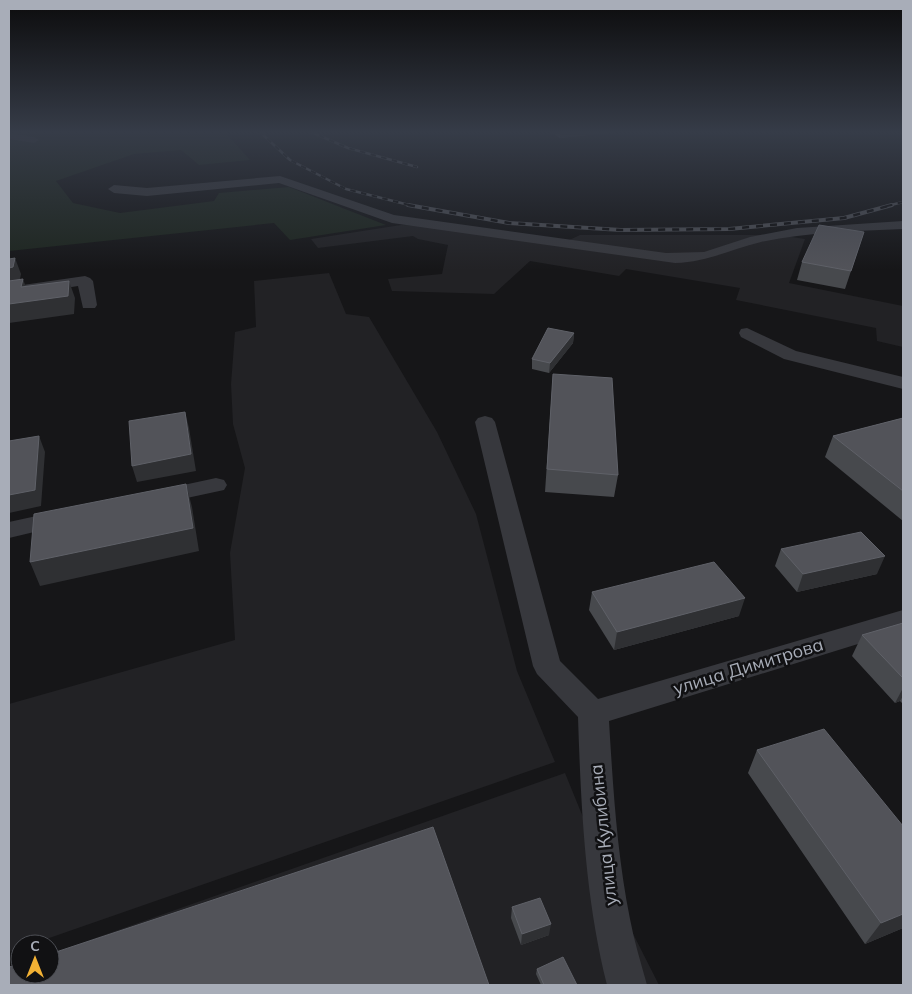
<svg xmlns="http://www.w3.org/2000/svg" width="912" height="994" font-family="Mulish,sans-serif">
	<rect width="100%" height="100%" fill="#161618"/>
	<!-- built -->
	<path fill="#222225" d="M401,225l40,1 120,18 19,-9h199l26,4 -16,44 114,23v41l-26,-6 -1,-13 -140,-28 4,-12 -114,-19 -7,7 -89,-15 -36,33 -102,-3 -4,-12 54,-5 6,-29 -30,-6 -5,-3 -95,12 -7,-9z
		M329,273l17,41 23,3 68,115 39,82 41,157 38,91 -523,182h-12v4l-11,4v-248l226,-64 -5,-87 15,-85 -12,-44 -2,-40 4,-52 21,-5 -2,-46z
		M565,773l55,135 39,77h-650v-17l11,6h30v-20z"/>
	<!-- green -->
	<path fill="#1e261f" d="M9,131h215l26,29 -51,5 -18,-15 -47,4 -78,27 17,22 47,10 94,-12 5,-8 70,-6 97,38 -96,15 -16,-17 -265,28z"/>
	<g fill="none" stroke-linecap="round" stroke-linejoin="round">
		<!-- minor -->
		<path fill="#37383d" fill-rule="evenodd" d="M9,133l25,4 5,3 -5,3 -25,-4z
			M280,176l114,39 272,38 38,-1 46,-15 47,-9 106,-7v8c-47,2 -95,3 -142,13 -30,7 -53,20 -86,21l-283,-40 -113,-40 -132,13 -33,-3 -6,-4 6,-4 33,3z
			M85,276l5,2 3,3 4,24 -2,3h-12l-5,-22 -69,11v-10z
			M747,328l49,23 107,26v12l-119,-30 -43,-22 -2,-4 2,-4z
			M485,416l7,2 3,4 65,239 38,38 305,-89v20l-294,91c4,66 8,133 21,198 4,22 11,44 17,66h-40c-22,-88 -26,-177 -29,-268l-41,-43 -4,-8 -58,-244 3,-4z
			M216,478l8,2 3,5 -3,5 -65,14 -8,-2 -3,-5 3,-5z
			M64,510l8,3 4,5 -4,5 -63,15v-16z"/>
		<defs>
			<path id="rail-far1" d="M259,131l31,29 56,29 67,17
				M309,131l39,17 69,19
				M887,206l16,-4"/>
			<path id="rail" d="M408,205l101,18 112,7 108,-1 115,-11 48,-13"/>
		</defs>
		<!-- rail-far1 casing -->
		<use href="#rail-far1" stroke="#4a4c52" stroke-width="2.5"/>
		<!-- rail casing -->
		<use href="#rail" stroke="#4a4c52" stroke-width="4"/>
		<!-- rail-far1 -->
		<use href="#rail-far1" stroke="#111113" stroke-width="2" stroke-dasharray="5.5" stroke-linecap="butt"/>
		<!-- rail -->
		<use href="#rail" stroke="#111113" stroke-width="2.5" stroke-dasharray="7" stroke-linecap="butt"/>
	</g>
	<!-- wall -->
	<path fill="#47494d" d="M549,131h77l-66,7z
		M864,232l-19,57 -48,-9 5,-18z
		M574,333l-1,10 -24,30 -17,-4v-10z
		M553,374l65,101 -4,22 -69,-5z
		M903,418v103l-78,-64 8,-21z
		M781,549l96,25 -80,18 -22,-26z
		M592,592l147,24 -125,34 -25,-40z
		M903,623v81l-3,-3 -5,2 -43,-47 10,-21z
		M757,750l146,178 -38,16 -117,-171z
		M512,907l37,28 -28,10 -10,-27z
		M537,969l40,16h-36l-5,-11z"/>
	<!-- shaded-wall -->
	<path fill="#2f3033" d="M560,131h66l-66,7z
		M15,258l6,16 -2,10 -10,2v-18z
		M23,279l6,17 40,-15 6,17 -1,16 -65,9v-19z
		M574,333l-1,10 -24,30 1,-10z
		M185,412l4,16 7,43 -59,11 -5,-16z
		M39,436l6,16 -4,54 -32,7v-18z
		M186,484l6,23 7,44 -159,35 -10,-24z
		M885,556l-8,18 -80,18 6,-18z
		M745,598l-6,18 -125,34 3,-18z
		M903,688v8l-3,5 -5,2z
		M903,914v14l-38,16 16,-21z
		M551,924l-2,11 -28,10 1,-11z"/>
	<!-- building -->
	<path fill="#525359" stroke="#5f6168" d="M819,225l45,7 -13,39 -49,-9z
		M15,258l-2,9 -4,1v-9z
		M23,279l-2,8 48,-6 -1,15 -59,8v-23z
		M548,328l26,5 -24,30 -18,-4z
		M553,374l59,4 6,97 -71,-6z
		M185,412l6,42 -59,12 -3,-45z
		M903,418v73l-70,-55z
		M39,436l-4,54 -26,5v-54z
		M186,484l7,44 -163,34 4,-48z
		M861,532l24,24 -82,18 -22,-25z
		M714,562l31,36 -128,34 -25,-40z
		M903,623v55l-41,-43z
		M824,729l79,97v88l-22,9 -124,-173z
		M433,827l56,158h-480v-18l11,-3v10h30v-20z
		M540,898l11,26 -29,10 -10,-27z
		M563,957l14,28h-33l-7,-16z"/>
	<!-- sky -->
	<linearGradient id="sky" x2="0" y2="1"><stop stop-color="#0c0c0d"/><stop offset="0.49" stop-color="#363c48"/><stop offset="1" stop-color="#363c48" stop-opacity="0"/></linearGradient>
	<rect width="912" height="270" fill="url(#sky)"/>
	<g text-anchor="middle" dominant-baseline="central" stroke-width="5" stroke-linejoin="round" paint-order="stroke">
		<!-- near-street labels -->
		<g font-size="18" fill="#a8adb8" stroke="#111113">
			<text transform="translate(748 666) rotate(-17)">улица Димитрова</text>
			<text transform="translate(603 835) rotate(-96)">улица Кулибина</text>
		</g>
	</g>
	<!-- border -->
	<rect width="912" height="994" fill="none" stroke="#a8adb8" stroke-width="20"/>
	<!-- north arrow -->
	<g transform="translate(35 959)"><circle r="24" fill="#111113" stroke="#4d4f55"/>
	<path d="M0-4L9 19L0 12L-9 19Z" fill="#f2b134"/>
	<text y="-8" font-size="14" font-weight="bold" text-anchor="middle" fill="#a8adb8">С</text>
	</g>
</svg>
